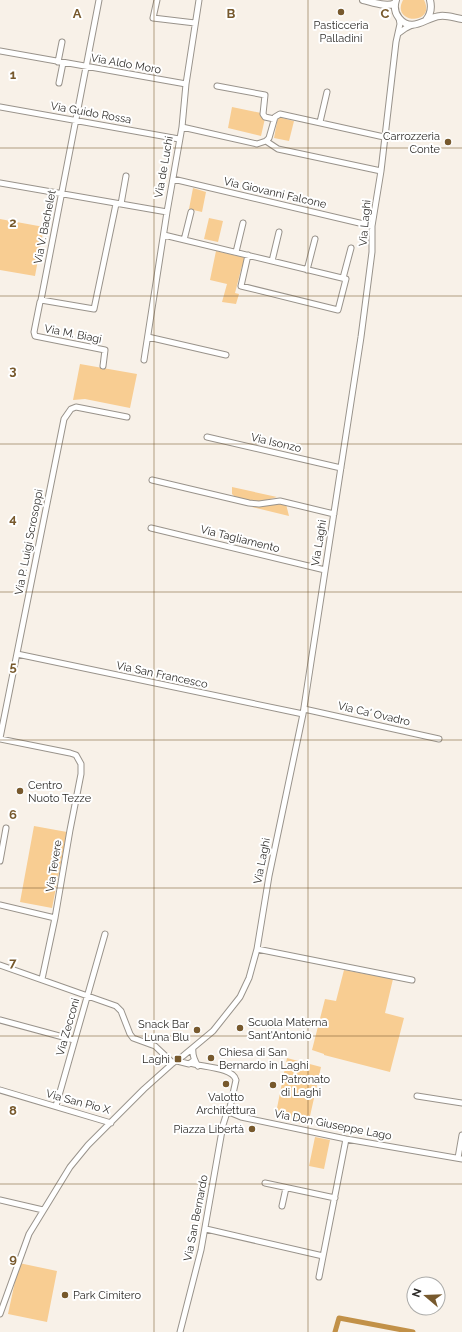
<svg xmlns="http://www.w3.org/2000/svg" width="462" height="1332" font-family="Raleway,sans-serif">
	<rect width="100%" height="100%" fill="#f8f1e8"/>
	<!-- green -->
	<path fill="#f8cd92" d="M403,0h21c13,26 -34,24 -21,0z
		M232,107l34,7 -5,22 -33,-8z
		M278,117l16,4 -5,20 -15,-3z
		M193,188l13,4 -4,20 -13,-3z
		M209,218l14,3 -5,21 -14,-3z
		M0,219l44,8 -9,49 -35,-6z
		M216,251l31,7 -3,9 -2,-1 -7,27 4,1 -3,10 -14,-2 5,-18 -17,-4z
		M80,364l57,10 -7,34 -45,-9 -12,1z
		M232,487l45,10 -17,5h-5l-19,-4 -4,-4z
		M277,503l9,1 3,12 -37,-9h7z
		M34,826l33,6 -15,76 -32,-6z
		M344,970l49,9 -8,34 19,5 -14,54 -66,-17v-1l-12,-4 13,-51 11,2z
		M287,1058l34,9 -13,58 -33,-7z
		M315,1137l15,3 -6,29 -15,-3z
		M19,1263l38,8 -10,51 -39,-8z"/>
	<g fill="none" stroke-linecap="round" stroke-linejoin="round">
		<!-- canal -->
		<path stroke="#c29148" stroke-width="5" d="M335,1332l4,-14 74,14"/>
		<defs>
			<path id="minor" d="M99,0l-58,300 53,9 22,-105
				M157,0l-4,18 42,5
				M399,33l7,-5 6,-3
				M0,51l186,33
				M58,62l4,-20
				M59,83l4,-20
				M217,86l48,9 -2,19 2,3 9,2
				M0,107l179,32
				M320,122l7,-30
				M182,127l75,17 9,-3
				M266,141l3,-3 6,-21 5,-3 104,23
				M266,141l12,8 103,22
				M173,179l199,47
				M0,183l167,29
				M121,204l5,-28
				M164,235l182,44 -8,31 -97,-24 7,-31
				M184,240l7,-28
				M236,252l7,-29
				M272,261l7,-29
				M307,270l8,-31
				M343,278l8,-30
				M41,300l-1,2 -6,30 1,4 70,14 -2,16
				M148,337l78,18
				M144,360l23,-148 15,-85 4,-43 13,-84
				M207,437l134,31
				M152,480l97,23 10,1 21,-3 54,13
				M151,528l174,42
				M17,654l286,60
				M304,709l135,30
				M0,738l64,-319 7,-10 5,-2 51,10
				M0,739l70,14 6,2 5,9v10l-11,56 -15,88 -13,61
				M0,861l6,-33
				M0,905l55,13
				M257,949l155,31
				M0,965l116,41 5,5 9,23 3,4 22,8 18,17
				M0,1020l74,20
				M193,1048c-1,7 1,12 5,18
				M177,1061l12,3 4,-3
				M190,1063c11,4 43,4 46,17l-7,32 12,5 105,22 116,20
				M0,1090l111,33
				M417,1096l45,7
				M56,1106l49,-172
				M458,1158l4,-23
				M265,1183l70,15
				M0,1200l43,10
				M282,1206l4,-18
				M206,1229l117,27
				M319,1277l27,-138
				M0,1314l29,-80 41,-67 18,-22 56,-56 29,-26 10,-7 30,-25 27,-34 9,-19 8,-29 12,-73 34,-162 58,-377 11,-85v-26l9,-55 15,-129 4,-18 -1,-6
				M180,1332l21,-82 22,-125 5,-16"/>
			<path id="major" d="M363,0c9,2 24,8 32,3
				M396,0c-2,6 -1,13 3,18 13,16 27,-1 41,-2 7,-1 15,2 22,3
				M426,20c5,-6 6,-12 4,-20"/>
		</defs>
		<!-- minor casing -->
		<use href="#minor" stroke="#99938b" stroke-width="7"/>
		<!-- major casing -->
		<use href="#major" stroke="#99938b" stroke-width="8"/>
		<!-- minor -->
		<use href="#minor" stroke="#fff" stroke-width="5"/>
		<!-- major -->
		<use href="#major" stroke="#fff" stroke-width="6"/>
	</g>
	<!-- grid -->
	<path fill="none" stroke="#77592d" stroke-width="1" stroke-opacity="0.55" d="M154,0v1332M308,0v1332M0,148h462M0,296h462M0,444h462M0,592h462M0,740h462M0,888h462M0,1036h462M0,1184h462"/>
	<!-- markers -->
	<g fill="#77592d" stroke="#fff" stroke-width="1.5">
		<circle cx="341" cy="12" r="4"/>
		<circle cx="448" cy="142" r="4"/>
		<circle cx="20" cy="791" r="4"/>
		<circle cx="240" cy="1028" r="4"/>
		<circle cx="197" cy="1030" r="4"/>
		<circle cx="211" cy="1058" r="4"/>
		<rect x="174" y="1055" width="8" height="8" rx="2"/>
		<circle cx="226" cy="1084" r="4"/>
		<circle cx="273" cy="1085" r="4"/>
		<circle cx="252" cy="1129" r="4"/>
		<circle cx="65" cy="1295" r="4"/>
	</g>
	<g text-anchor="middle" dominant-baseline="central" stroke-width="4" stroke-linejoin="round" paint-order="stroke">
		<!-- poi labels -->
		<g font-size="11" fill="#2e2c29" stroke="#fff" text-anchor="start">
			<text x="341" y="25" text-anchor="middle">Pasticceria<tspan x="341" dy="13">Palladini</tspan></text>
			<text x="440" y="136" text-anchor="end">Carrozzeria<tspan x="440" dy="13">Conte</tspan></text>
			<text x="28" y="785">Centro<tspan x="28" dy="13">Nuoto Tezze</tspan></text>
			<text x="248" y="1022">Scuola Materna<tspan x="248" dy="13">Sant'Antonio</tspan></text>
			<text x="189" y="1024" text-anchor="end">Snack Bar<tspan x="189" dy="13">Luna Blu</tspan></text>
			<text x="219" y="1052">Chiesa di San<tspan x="219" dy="13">Bernardo in Laghi</tspan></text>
			<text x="170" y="1059" text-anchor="end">Laghi</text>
			<text x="281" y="1079">Patronato<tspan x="281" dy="13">di Laghi</tspan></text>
			<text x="226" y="1097" text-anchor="middle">Valotto<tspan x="226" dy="13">Architettura</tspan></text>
			<text x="244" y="1129" text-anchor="end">Piazza Libertà</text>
			<text x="73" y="1295">Park Cimitero</text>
		</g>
		<!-- street labels -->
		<g font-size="11" fill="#2e2c29" stroke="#fff">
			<text transform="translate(126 64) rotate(10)">Via Aldo Moro</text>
			<text transform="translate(91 113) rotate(10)">Via Guido Rossa</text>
			<text transform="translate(164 167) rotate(-80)">Via de Luchi</text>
			<text transform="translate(275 193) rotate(13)">Via Giovanni Falcone</text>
			<text transform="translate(365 223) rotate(-85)">Via Laghi</text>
			<text transform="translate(45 227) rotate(-79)">Via V. Bachelet</text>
			<text transform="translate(73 334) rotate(11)">Via M. Biagi</text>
			<text transform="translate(276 443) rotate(13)">Via Isonzo</text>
			<text transform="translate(240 539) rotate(14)">Via Tagliamento</text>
			<text transform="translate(29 542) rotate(-79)">Via P. Luigi Scrosoppi</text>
			<text transform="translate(319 543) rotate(-81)">Via Laghi</text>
			<text transform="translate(162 675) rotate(12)">Via San Francesco</text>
			<text transform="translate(374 714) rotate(13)">Via Ca' Ovadro</text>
			<text transform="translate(262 861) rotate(-79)">Via Laghi</text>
			<text transform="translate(54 866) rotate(-81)">Via Tevere</text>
			<text transform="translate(68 1027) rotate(-74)">Via Zecconi</text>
			<text transform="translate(78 1102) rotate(15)">Via San Pio X</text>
			<text transform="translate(333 1125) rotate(11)">Via Don Giuseppe Lago</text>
			<text transform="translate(196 1218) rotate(-79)">Via San Bernardo</text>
		</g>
	</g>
	<g font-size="13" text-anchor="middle" font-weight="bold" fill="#77592d" stroke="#fff" stroke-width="4" stroke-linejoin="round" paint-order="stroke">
		<text x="77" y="18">A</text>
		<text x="231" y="18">B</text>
		<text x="385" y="18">C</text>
		<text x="13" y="79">1</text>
		<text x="13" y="227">2</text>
		<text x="13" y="375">3</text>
		<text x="13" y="523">4</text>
		<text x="13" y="671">5</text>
		<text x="13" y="819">6</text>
		<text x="13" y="967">7</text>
		<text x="13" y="1115">8</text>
		<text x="13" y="1263">9</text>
	</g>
	<!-- north arrow -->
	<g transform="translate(426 1296) rotate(289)"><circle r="19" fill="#ffffff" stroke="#ababa9"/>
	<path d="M0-3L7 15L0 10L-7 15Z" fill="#77592d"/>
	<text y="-6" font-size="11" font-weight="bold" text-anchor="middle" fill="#2e2c29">N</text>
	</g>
</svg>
